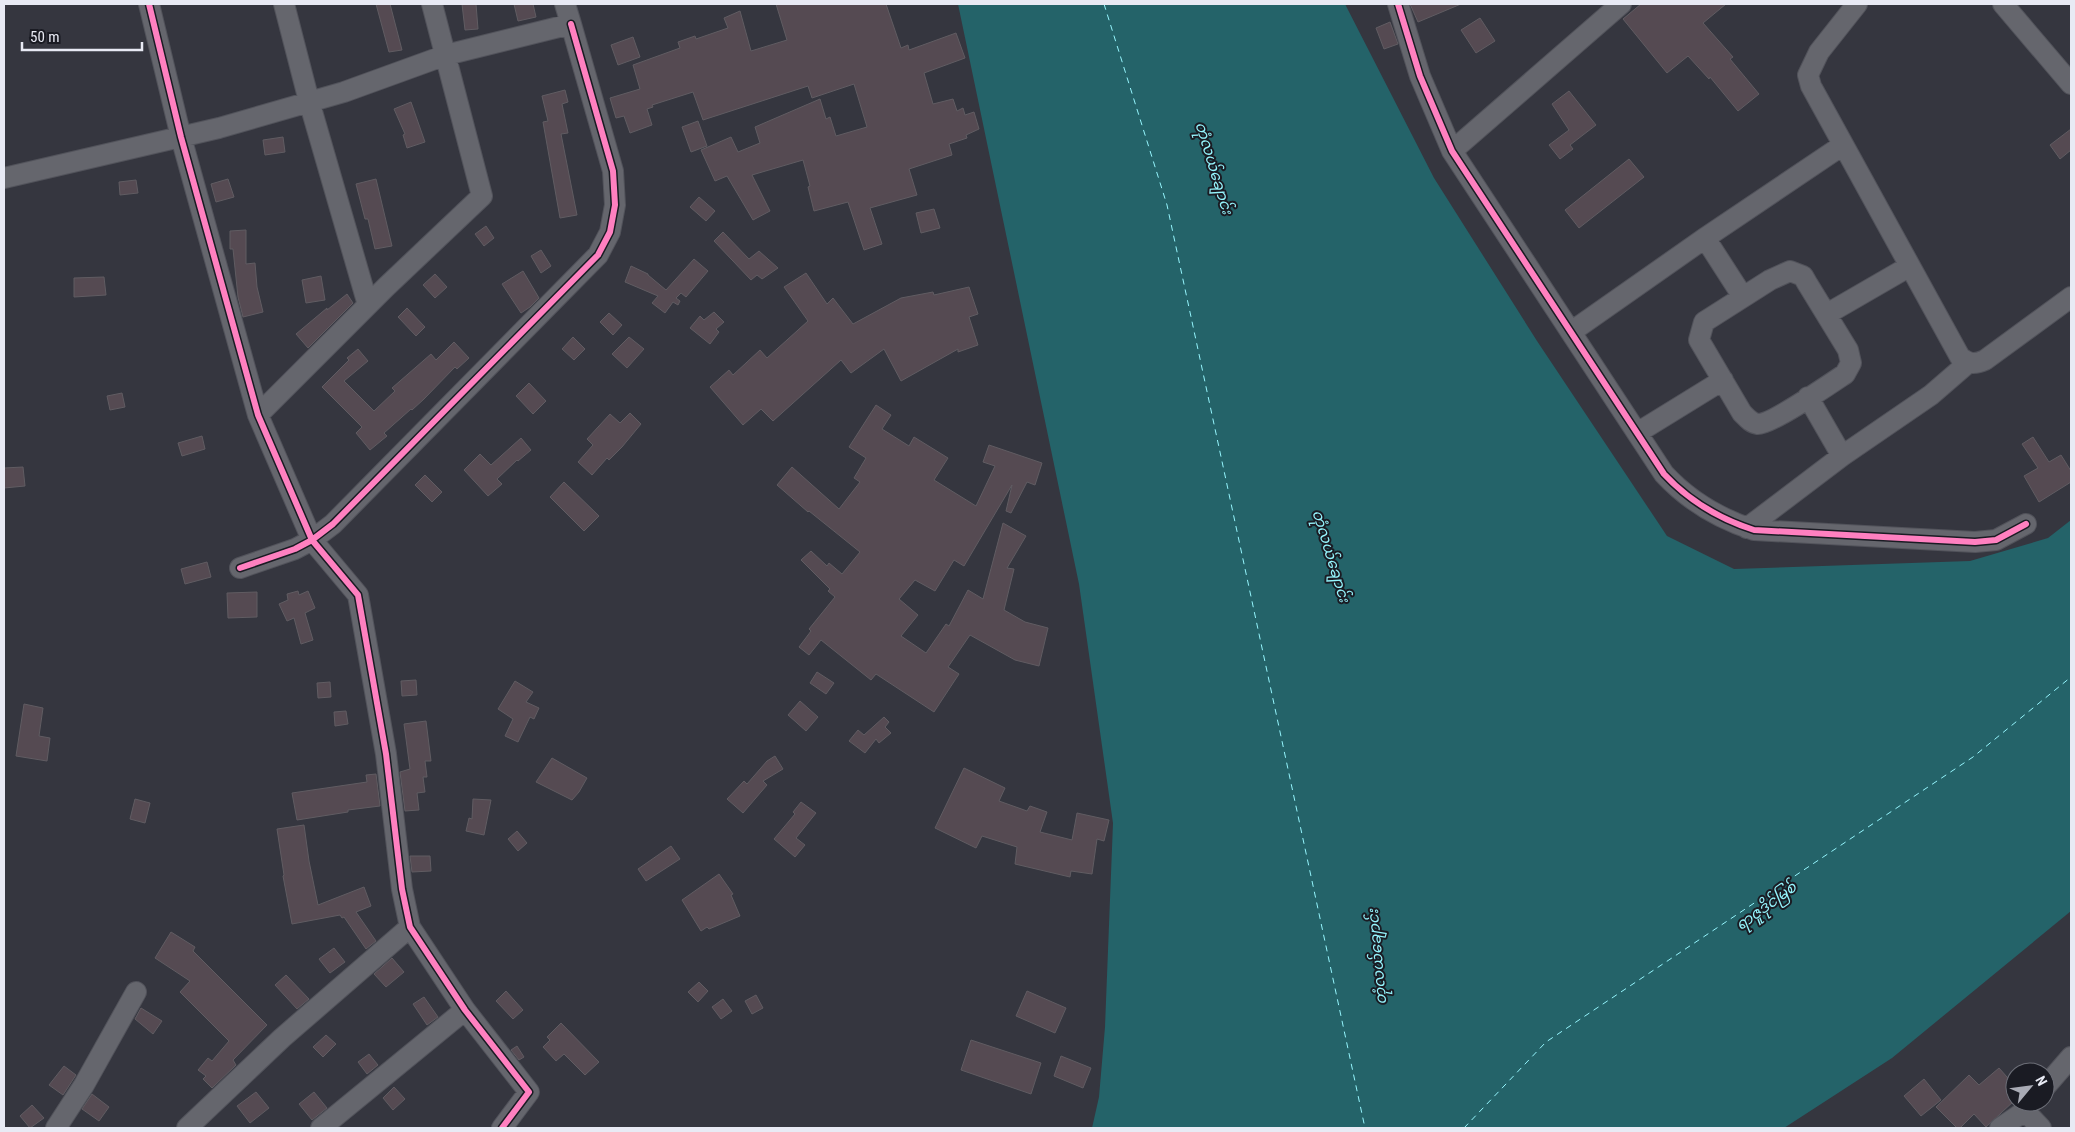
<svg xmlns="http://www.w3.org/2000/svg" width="2075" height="1132" font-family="'Roboto Condensed','Noto Sans Myanmar',sans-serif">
	<rect width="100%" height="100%" fill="#35363f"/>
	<!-- water -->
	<path fill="#246369" d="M958,4h387l89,174 103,163 130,195 67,33 236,-8 78,-23 23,-18v391l-179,147 -108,70h-692l7,-31 6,-70 8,-204 -34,-239z"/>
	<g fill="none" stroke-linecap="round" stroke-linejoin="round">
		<!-- ferry -->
		<path stroke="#95f5fd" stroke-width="1" stroke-dasharray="6 5" stroke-linecap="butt" d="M1104,4l63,201 198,923
			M1464,1128l82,-86 427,-285 98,-80"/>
	</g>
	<!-- building -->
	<path fill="#554a52" stroke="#605c62" d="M376,4h14l12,46 -13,2z
		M462,4h14l2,25 -13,1z
		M514,4h19l3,13 -18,4z
		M776,4h110l15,44 7,-3 1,5 47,-17 9,25 -41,15 9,31 20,-5 4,12 6,-3 2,7 9,-3 5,17 -13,6 1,3 -18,6 3,11 -43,14 8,26 -47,13 12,36 -18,6 -16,-48 -34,9 -6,-24 2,-1 -7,-26 -51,15 18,36 -17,9 -26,-44 -12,5 -14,-31 30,-13 7,15 22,-9 -5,-16 65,-28 6,20 4,-2 6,19 31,-9 -13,-43 -42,14 -4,-12 -105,34 -10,-28 -41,13 1,2 -6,2 5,16 -22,8 -6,-17 -8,2 -6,-20 30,-9 -7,-24 47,-17 -2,-6 17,-6 1,3 32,-11 -4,-10 16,-7 11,40 36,-11z
		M1410,4h51l-43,18z
		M1641,4h85l-23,19 30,34 -3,2 29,35 -21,17 -28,-34 -1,2 -21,-23 -21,17 -44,-54z
		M1480,18l15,23 -19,12 -15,-23z
		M1390,22l8,22 -14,5 -8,-21z
		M633,37l7,20 -22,8 -7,-20z
		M565,90l3,12 -6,2 6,29 -7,1 16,81 -17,3 -17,-96 5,-1 -6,-25z
		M1569,91l27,34 -26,20 3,4 -13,10 -11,-14 20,-15 -17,-26z
		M411,102l14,40 -18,6 -4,-13 2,-1 -11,-25z
		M698,121l9,25 -16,6 -9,-25z
		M2071,129v21l-11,9 -10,-14z
		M283,137l2,15 -20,3 -2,-15z
		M1629,159l15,18 -65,51 -14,-18z
		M228,179l6,18 -18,5 -5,-18z
		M376,179l16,67 -17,3 -7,-30h-3l-9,-35z
		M136,180l2,13 -18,2 -1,-13z
		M699,197l16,14 -9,10 -16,-14z
		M934,209l6,19 -19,5 -5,-20z
		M486,226l8,12 -10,8 -9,-12z
		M246,230v34l9,-1 2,24 6,25 -20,5 -5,-20 -5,-48h-3v-18z
		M723,232l26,27 10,-8 19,17 -16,11 -5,-4 -6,5 -37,-39z
		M541,250l10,16 -10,7 -10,-17z
		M694,259l14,12 -22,26 -5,-4 -5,5 4,3 -2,4 -5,-3 -8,11 -13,-10 6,-7 -33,-14 6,-16 17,8v1l18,15z
		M523,271l16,27 -9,9 -9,6 -19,-29z
		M806,273l21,31 6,-6 20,26 48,-26 32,-6 1,3 35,-8 9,27 -9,3 9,28 -20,7v-3l-57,32 -17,-32 -33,24 -10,-13 -68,61 -12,-12 -18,16 -33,-38 19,-17 4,5 27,-25 7,8 41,-37 -24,-34z
		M435,274l12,13 -12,11 -12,-13z
		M321,276l4,24 -19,3 -4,-23z
		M104,277l2,18 -32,2v-19z
		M347,294l6,9 -45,45 -12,-14 31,-26v2z
		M407,308l18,19 -9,9 -18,-19z
		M714,312l10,10 -8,7 3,3 -9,12 -20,-16 10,-12 4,4z
		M609,313l13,12 -9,10 -13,-13z
		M573,337l12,12 -11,11 -12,-11z
		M629,337l15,12 -17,19 -15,-14z
		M454,342l15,16 -12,11 -2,-2 -31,32 -12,11 -1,-1 -27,24 3,3 -17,14 -14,-17 6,-6 -40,-40 27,-27 -2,-2 11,-9 10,12 -24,20 30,30 21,-20 -3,-3 39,-34 5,6z
		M529,383l17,18 -13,13 -17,-18z
		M122,393l3,14 -15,3 -3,-14z
		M876,405l15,10 -9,14 27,17 5,-9 34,21 -14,22 42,26 19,-40 -12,-4 6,-17 53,18 -7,22 -8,-3 -16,31 -5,-2 6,-26 -48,81 -10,-6 -19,31 -20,-11 -16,19 19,16 -17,21 25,17 20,-29 3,2 19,-36 15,9 20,-76 23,13 -19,32 7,1 -10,41 21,12 23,6 -9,38 -24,-6 -45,-25 -22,32 11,7 -25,38 -58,-38 -5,6 -50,-40 -12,15 -10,-8 12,-16 -2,-2 26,-32 -7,-6 2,-2 -29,-29 10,-9 16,15 2,-3 13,11 18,-22 -51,-41 -1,1 -31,-27 15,-18 47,42 21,-27 -6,-4 12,-20 -17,-11z
		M630,413l11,11 -19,23 -13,13 -2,-2 -15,17 -14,-13 15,-17 -6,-6 23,-25 10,9z
		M202,436l3,13 -23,7 -4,-13z
		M2033,437l16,25 12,-7 10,16v11l-32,20 -15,-26 14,-8 -16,-24z
		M521,438l10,12 -13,11 -1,-1 -20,19 5,5 -14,12 -24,-26 16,-16 11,11z
		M23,467l2,19 -21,2v-20z
		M425,475l17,17 -10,10 -17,-17z
		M564,482l35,34 -15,15 -34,-34z
		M207,562l4,15 -26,7 -4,-15z
		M298,591l1,4 9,-4 7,17 -10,5 8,27 -12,4 -7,-26 -7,3 -8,-17 9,-4 -1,-6z
		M257,592v25l-29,1 -1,-25z
		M817,672l17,11 -8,11 -16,-11z
		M416,680l1,15 -15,1 -1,-15z
		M515,681l18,11 -7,10 13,6 -5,11 -4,-2 -12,25 -13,-6 8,-17 -15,-10z
		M330,682l1,15 -13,1 -1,-15z
		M800,701l18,16 -12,14 -18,-16z
		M24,704l19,4 -4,28 11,2 -3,23 -31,-5z
		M346,711l2,13 -13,2 -1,-14z
		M884,717l5,5 -4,5 6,6 -12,10 -3,-4 -11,14 -16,-12 9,-11 6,5z
		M426,721l5,40h-6l2,16h-4l2,15 -8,1 2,17 -14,1 -5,-39 10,-3 -6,-45z
		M775,756l8,13 -20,12 4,4 -24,28 -16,-14 17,-18 3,3 20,-23z
		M552,758l35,20 -8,14 -7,8 -36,-18z
		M964,768l41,20 -6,13 28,10 3,-5 17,6 -7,20 32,8 5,-27 32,7 -5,21 -7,-2 -5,35 -21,-3 -1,6 -55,-13 2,-17 -35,-11 -6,12 -41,-20z
		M376,774l4,32 -32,4v2l-51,8 -5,-27 75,-11 -1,-7z
		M135,799l15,4 -5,20 -15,-4z
		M473,799l18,1 -7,35 -18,-4 3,-13 3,1z
		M801,802l15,11 -20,25 9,7 -10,12 -21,-18 21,-25 -2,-2z
		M304,825l5,36 9,44 46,-18 7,19 -15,6 20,29 -10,8 -22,-32 -2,1 -2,-3 -48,9 -9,-48 1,-1 -7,-46z
		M517,831l10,12 -9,8 -10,-12z
		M671,846l9,13 -34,22 -8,-12z
		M410,856h20l1,15 -19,1z
		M719,874l14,20 -2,1 9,21 -31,13 -2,-2 -6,4 -19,-31z
		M171,932l24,15 -2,4 74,74 -34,35 3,5 -24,23 -9,-9 3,-3 -8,-6 10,-12 4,3 17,-20 -49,-49 10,-11 -35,-23z
		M334,948l11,14 -15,11 -11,-14z
		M392,958l12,14 -18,15 -12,-13z
		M286,975l23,24 -12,10 -22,-24z
		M699,982l9,9 -10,11 -10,-10z
		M506,991l17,19 -10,9 -17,-18z
		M1027,991l39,17 -11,25 -39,-17z
		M756,995l7,13 -11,6 -7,-13z
		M424,997l14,20 -11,8 -14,-21z
		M723,999l9,12 -11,8 -9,-12z
		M141,1008l21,13 -9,13 -18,-15z
		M561,1023l38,39 -14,13 -21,-21 -8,7 -13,-14 7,-7 -3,-3z
		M326,1035l10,9 -13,13 -10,-10z
		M971,1040l70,23 -10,31 -70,-24z
		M517,1046l7,11 -5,3 -8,-10z
		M369,1054l9,11 -11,9 -9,-12z
		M1061,1056l30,12 -8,20 -29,-12z
		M64,1066l12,9 -13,20 -14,-10z
		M1999,1068l16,18v14l-29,27 -12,-13 -14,14h-3l-21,-21 33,-32 10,10z
		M1924,1079l17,21 -20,16 -17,-20z
		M394,1087l11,12 -12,11 -10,-12z
		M256,1092l13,16 -19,15 -13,-17z
		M314,1092l13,16 -15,12 -13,-16z
		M92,1094l17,13 -10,14 -17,-12z
		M32,1105l12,13 -14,10 -10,-12z"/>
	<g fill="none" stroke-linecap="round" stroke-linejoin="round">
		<defs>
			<path id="minor" d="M149,4l32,133 77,278 54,125 46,55 28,159 16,135 8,38 55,83 64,82 -27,36
				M284,4l25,97 59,204
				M1398,4l22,72 32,75 212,323c25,27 56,45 90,56l221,12 21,-2 30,-16
				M1857,4l-38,48 -11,23 3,11 149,271c9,7 14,8 25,3l86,-63
				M2003,4l68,80
				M1452,151l169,-147
				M4,178l215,-50 125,-36 102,-37 125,-31 -6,-20
				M1705,238l38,59
				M1790,271l13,5 4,7 41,67 3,13 -6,11c-15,10 -73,50 -87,50 -7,-1 -11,-6 -16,-11l-43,-73 5,-18 66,-42z
				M1827,314l83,-48
				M1571,332l134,-94 138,-93
				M1808,397l34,59
				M258,415l128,-128 96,-91 -50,-192
				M1637,433l86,-53
				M1747,528l95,-72 89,-61 37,-32
				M240,568l55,-19 17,-9 21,-16 265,-269 12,-23 5,-27 -2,-34 -42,-147
				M2045,1087l26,-30
				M2025,1111l16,17
				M56,1128l28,-43 52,-93
				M187,1128l95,-90 128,-111
				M321,1128l144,-118
				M2000,1128l25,-17 7,-9"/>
		</defs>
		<!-- minor casing -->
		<use href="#minor" stroke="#52535b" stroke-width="22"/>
		<!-- minor -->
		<use href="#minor" stroke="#65666d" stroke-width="20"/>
		<defs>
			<path id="cycleway" d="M149,4l32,133 77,278 54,125 46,55 28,159 16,135 8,38 55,83 64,82 -27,36
				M1398,4l22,72 32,75 212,323c25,27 56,45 90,56l221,12 21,-2 30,-16
				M240,568l55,-19 17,-9 21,-16 265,-269 12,-23 5,-27 -2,-34 -42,-147"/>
		</defs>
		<!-- cycleway casing -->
		<use href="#cycleway" stroke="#1a1b23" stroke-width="9"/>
		<!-- cycleway -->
		<use href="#cycleway" stroke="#ff80c0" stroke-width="6"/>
	</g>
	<g text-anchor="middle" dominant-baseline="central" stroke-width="4" stroke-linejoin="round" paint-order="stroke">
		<!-- water labels -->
		<g font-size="15" font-style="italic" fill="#95f5fd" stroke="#1a1b23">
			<text transform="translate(1214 168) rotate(73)">တုံလယ်ချောင်း</text>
			<text transform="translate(1331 556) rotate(73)">တုံလယ်ချောင်း</text>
			<text transform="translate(1766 906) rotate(-36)">ရာဇူဒိုင်မြစ်</text>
			<text transform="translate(1377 957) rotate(-95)">တုံလယ်ချောင်း</text>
		</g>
	</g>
	<!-- border -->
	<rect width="2075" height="1132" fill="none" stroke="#e8eaf4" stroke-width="10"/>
	<!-- north arrow -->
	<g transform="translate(2030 1087) rotate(61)"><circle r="24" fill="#1a1b23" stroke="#6c6e77"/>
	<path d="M0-4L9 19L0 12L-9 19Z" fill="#a9abb5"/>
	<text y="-8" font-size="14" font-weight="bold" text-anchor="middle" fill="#e8eaf4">N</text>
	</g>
	<!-- scale -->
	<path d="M22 42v8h120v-8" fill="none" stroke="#e8eaf4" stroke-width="2.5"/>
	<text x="30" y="42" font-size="15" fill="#e8eaf4" stroke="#1a1b23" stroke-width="4" paint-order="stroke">50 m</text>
</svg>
